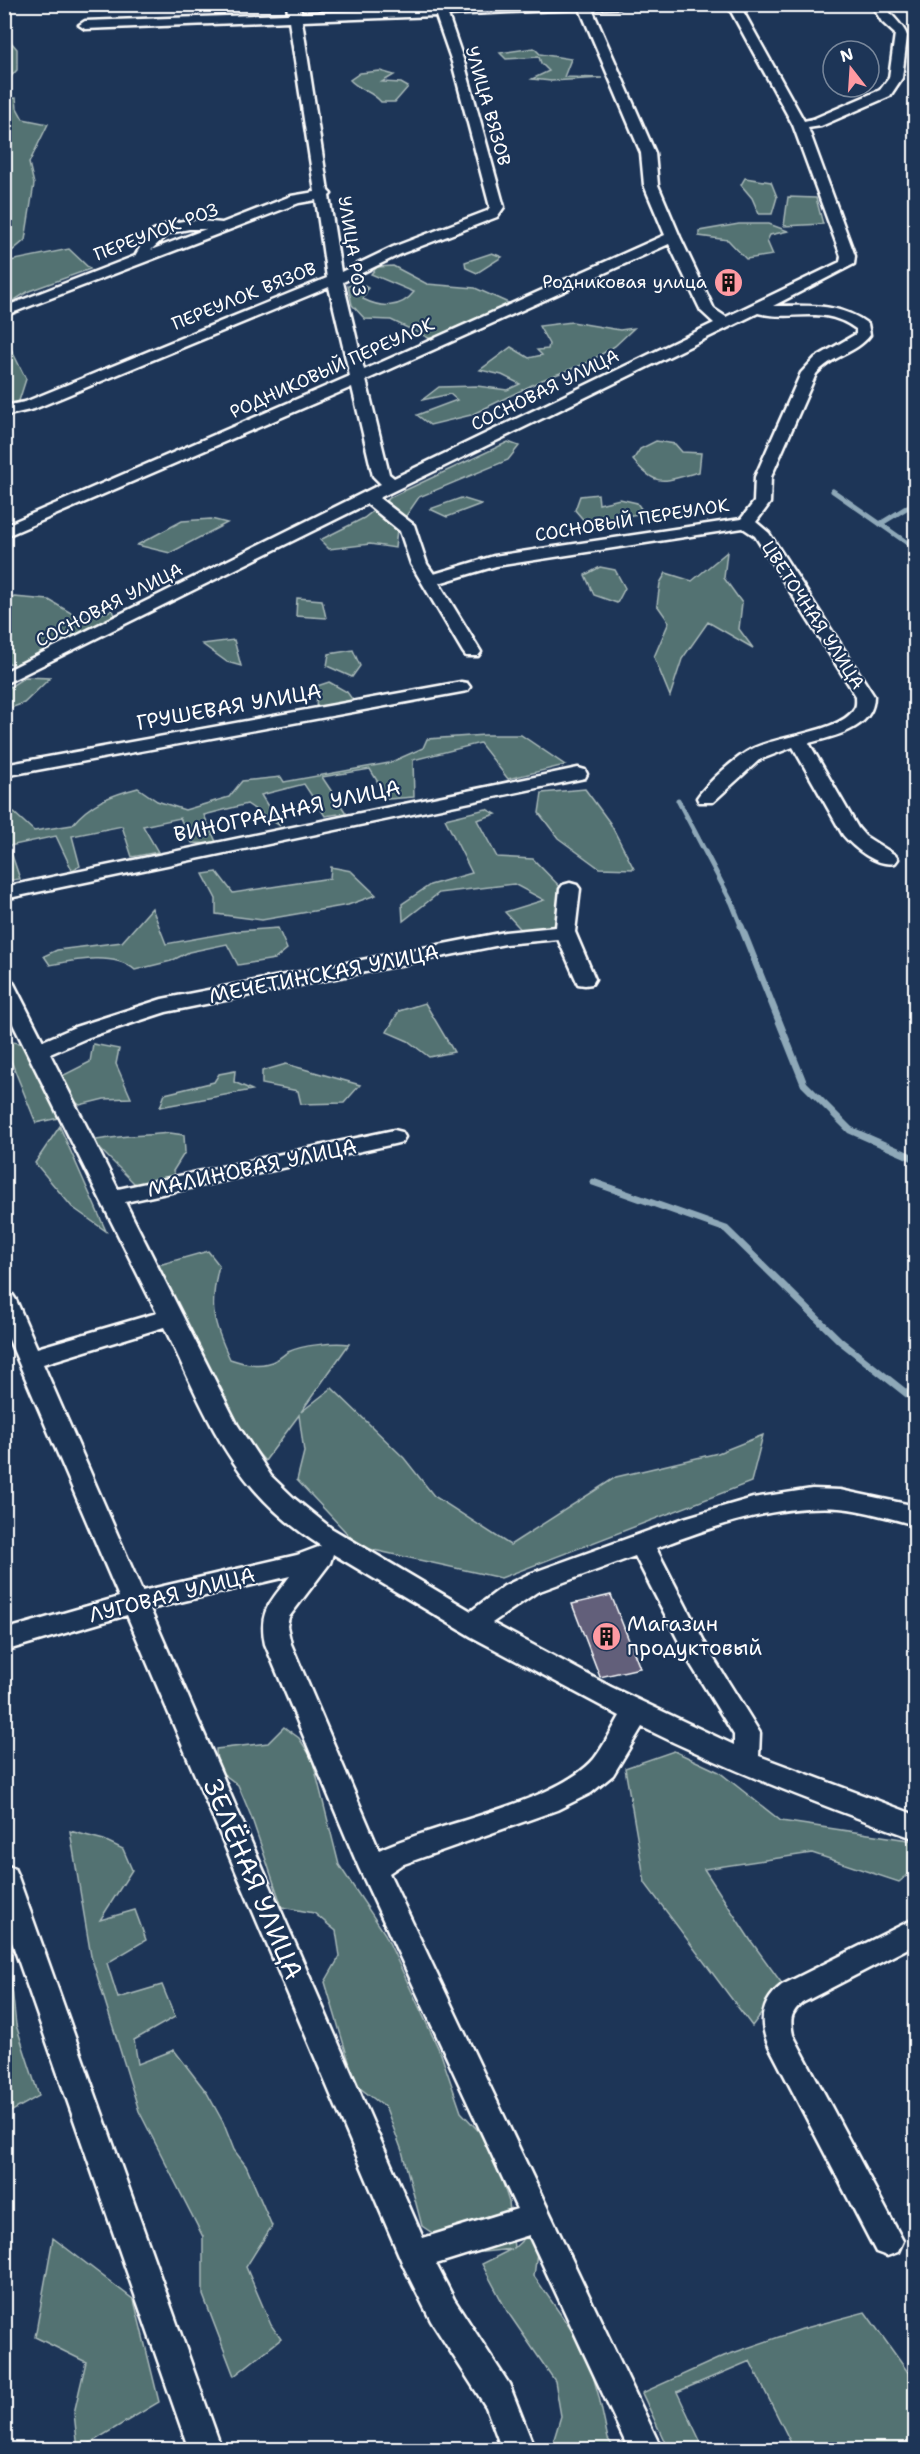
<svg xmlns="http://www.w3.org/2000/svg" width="920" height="2454" font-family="'Shantell Sans',sans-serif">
	<rect width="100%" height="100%" fill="#1d3557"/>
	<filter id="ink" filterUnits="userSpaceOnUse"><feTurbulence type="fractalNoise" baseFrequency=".0167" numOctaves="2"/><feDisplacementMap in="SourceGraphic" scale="12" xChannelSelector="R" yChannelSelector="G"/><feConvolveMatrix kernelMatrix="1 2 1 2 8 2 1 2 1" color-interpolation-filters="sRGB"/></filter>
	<g filter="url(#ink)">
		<!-- green -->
		<path fill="#527272" stroke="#a8b8b8" stroke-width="1.5" d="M5,35l12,14v21l-12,13z
			M534,48l6,6 31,5 -7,18 38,1 -51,3 -19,-2 17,-8 -8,-8 -2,-6 -33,2 -6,-6z
			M380,71l14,4 -12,7 19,1 7,4 -13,15h-14c-9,-11 -22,-12 -31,-22l10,-7z
			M16,98l1,10 6,11 25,5 -19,39 5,21 -9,56 -13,11 -7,2v-154z
			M745,178l26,4 6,15 -5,17h-13l-7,-16 -11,-13z
			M788,197l28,1 7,26 -39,2z
			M739,224h30l19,7 -18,4 -3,6 6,14 -27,4 -18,-19 -29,-4v-5z
			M69,249l21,20 -61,22 -24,15v-44z
			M492,253l10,4 -25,16 -11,-5 -1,-6z
			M393,266l34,18 48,4 38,17 -80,35 -42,-20 -26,-1 -13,-14 -4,-19 11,-3 9,5 -5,11c18,9 38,10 51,-7l-43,-18 6,-7z
			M572,322l48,8 14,-2 -19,18 -28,17 -45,17 -71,35 -41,10 -13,-10 40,-15 -7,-6 -28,6 17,-13 38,-1 30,4 13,-6 -18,-9 -22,-5 31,-23 18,11 13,-3 -5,-5 11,-1 1,-5 -10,-18z
			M4,335l22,44 -8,25 -13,2z
			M656,441l19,3 7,8 19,1 -2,19c-34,8 -41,18 -66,-12l7,-11z
			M508,442l11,4 -11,14 -89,37 -22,32 -2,19 -25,-4 -41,5 -9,-9 44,-22 27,-21z
			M598,494l1,10 21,-5 17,4 7,10 -58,10 -11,-13 5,-14z
			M461,498l20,6 -34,13 -17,-8z
			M211,519l16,4 -57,30 -33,-8 45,-24z
			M727,552l-3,26 18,25 -3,26 14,19 -45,-26 -26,37 -12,37 -16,-39 15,-35 -12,-17 3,-22 6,-10 26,8z
			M600,567l15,3 10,18 -8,15 -23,-8 -9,-20z
			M14,597l35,3 32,19 32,-9 4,12 -91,46 -21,-6 -1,-56z
			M297,598l25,2 4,18 -30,-2z
			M234,640l7,26 -14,-4 -25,-18z
			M353,650l7,16 -8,11 -25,-11 2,-12z
			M25,677l25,1 -26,25 -19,7v-20z
			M329,682l18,10 10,14 -41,8 1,-28z
			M485,735h36l44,30 -57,14 -28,-36 -67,17 1,37 -26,2 -18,-30 -48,8 24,36 -21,3 -21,-32 -43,11 19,31 -33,-22 -43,11 13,29 -25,-1 -12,-25 -37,8 15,26 -26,5 -10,-31 -50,10 8,30 -8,4 -16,-34 -47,10 11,33 -15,2v-69l7,-1 22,20 38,-6c18,-22 39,-30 66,-37l19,13 28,9 44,-13 13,-16 39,-4 3,5 105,-19 34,-15 4,-9z
			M585,789l25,34 24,46 -35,-1 -41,-30 -19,-25 3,-20z
			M486,809l10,5 -19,6 20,37 36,2 36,37 -3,27 -39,13 -22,-24 39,-12 -30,-16 -75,9 -36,28 -1,-17 28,-19 42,-12 -27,-54z
			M331,867l20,4 25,24 -28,10 -86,15 -46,-6v-15l-13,-25 14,-2 16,21 97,-15z
			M152,908l14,36 72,-13 40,-3 9,21 -12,10 -37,6 -11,-21 -38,8 -18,9 -36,9c-21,-18 -59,-10 -85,-5l-6,-9 13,-6 65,-8z
			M425,1003l29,49 -25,5 -21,-16 -21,-9 12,-21z
			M12,1042l13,2 14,35 16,21 8,17 -27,6 -31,-77z
			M93,1044l26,5 -3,15 15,34 -27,1 -24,6 -12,-8 -8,-20 30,-15z
			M286,1064l74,21 -16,18 -43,1 -3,-13 -36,-7v-13z
			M235,1071l-1,11 18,8 -92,17 5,-13 49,-12 5,-8z
			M60,1126v1l46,104 -34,-24 -37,-44z
			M170,1133l14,2 1,17 -12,19 4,7 -38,10 -47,-47c26,-6 52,-5 78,-8z
			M208,1251l11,14c-10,42 -7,56 11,94 15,5 32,9 46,1 5,-2 8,-6 12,-8 14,-7 46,-10 61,-8l-48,68 31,-24 72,70 30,38 76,49 106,-68 102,-24 45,-18 -12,47 -250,96 -141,-31 -63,-67 7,-28 -5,-37 -34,46 -35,-40 -75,-155z
			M284,1727l15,11 13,20 27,107 46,69 56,120 20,58 29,31 19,59 5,46 12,-11 12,8 -4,31 52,75 13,46 9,42 7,10h-64l10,-33 -6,-35 -48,-70 -25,-47 30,-15 -48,5 -42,-28 -20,-75 -16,-43 -30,-23 -31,-103 15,-26 -4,-25 -22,-18 -32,-6 -31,-91 -13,-31 -21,-16 -1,-20 52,-6z
			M674,1751l45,21 62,49 134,20v28l-16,13 -87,-29 -108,16 47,72 32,44 -31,41 -107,-143 -20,-115z
			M70,1831l34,9 19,9 9,21 -32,50 35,-10 11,30 -39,23 11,35 44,-13 13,32 -41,23 4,24 36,-14 33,43 16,29 11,28 12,16 26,60 -26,41 25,58 10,14 -47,37 -31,-81v-58l-64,-126 -48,-155z
			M5,1951l4,9 7,65 23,71 -34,19z
			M53,2238l81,62 25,102 -79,47h-2l-4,-36 12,-51 -51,-25z
			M865,2312l50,70v67h-121l-44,-88 -73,31 27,57h-36l-26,-56 82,-37 78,-27z"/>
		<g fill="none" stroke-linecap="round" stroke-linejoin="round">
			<!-- stream-far1 -->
			<path stroke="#8ea8b8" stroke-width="5" d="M833,491l83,58
				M880,524l36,-22
				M678,800l54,103 10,25"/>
			<!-- stream -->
			<path stroke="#8ea8b8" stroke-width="7" d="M741,926l63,158 46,46 66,29
				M593,1182l133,47 114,112 76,60"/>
		</g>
		<!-- building -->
		<path fill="#625e7a" stroke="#fff" stroke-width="1.5" d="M611,1595l29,73 -40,9 -28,-73z"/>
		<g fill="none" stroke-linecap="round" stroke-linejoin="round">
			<defs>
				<path id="street" d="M287,4h12l2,9 133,-4 -1,-5h12l1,4 81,-4h99l-6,4 -28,1 63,144 3,32 22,52 34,72 12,8 114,-55 1,-6 -48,-131 -66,-121h12l65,117 9,-2 67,-29 9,-12 6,-44 -13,-12 -11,-18h12c7,11 21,21 24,32l-5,42 -12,18 -69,30 -13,2 47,128 -1,8 -81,42c34,0 66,-4 95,18l2,11c-13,18 -39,21 -54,39l-45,103 -1,26 -14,19 13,11 105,163c0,33 -39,40 -65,47l49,85 7,8 30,19 3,4 -3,4c-18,4 -41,-15 -52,-28l-50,-88 -34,13 -46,42h-14l-2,-4c10,-15 39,-41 55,-49 23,-13 90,-17 102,-40 3,-3 2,-8 2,-13l-101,-160 -12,-8 -247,38 -57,17 42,69 -3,4h-12l-3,-4 -52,-88 -11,-33 -33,-27 -363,180v-12l377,-188 -8,-8 -21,-89 -348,150v-11l346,-150 -21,-89 -295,122 -30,7v-10l21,-4 302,-124 -11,-78 -17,3 -295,113v-9l131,-51 10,-17 7,-7 15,-8 22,-4 33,3 69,-27 24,-4 -26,-171 -204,8 -6,-4 6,-4 203,-7zM580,9l61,144 3,32 21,50 -301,135 -21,-88 60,-29 94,-36 7,-10 -40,-145 -16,-47zM436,16l16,46 38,145 -3,4 -94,36 -52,25 -12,-76 2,-2 -3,-3 -26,-170zM189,229h17l-55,21 18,-17zM669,244l32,67 13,12 -320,155 -5,-4 -23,-94zM758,313c35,9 64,-9 98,16v5l-41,24 -14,15 -46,104 -1,25 -13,17 -247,37 -60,18 -7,-10 -13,-39 -35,-27z
					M461,682l6,1 3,4 -3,4 -463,85v-11z
					M578,768l7,2 2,4 -2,4 -581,121v-12z
					M570,883l7,2 3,4 -5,43 20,47 -3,5 -7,1 -7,-1 -20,-45 -53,5 -339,68 -77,25 -39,17 68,135 276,-59 8,2 3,5 -3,5 -8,2 -269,58 112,222 34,52 24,23 36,29 140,83 33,-25 25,-12 155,-56 69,-20 59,-9 28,1 76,16v19c-25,-6 -51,-15 -77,-17 -63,-4 -125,18 -183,40l53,103 51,82 -1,23 157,59v24c-94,-33 -185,-68 -274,-112l-29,48 -22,18 -34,17 -156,55 -12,8 273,577h-33l-100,-215 -93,29 18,35 55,85 26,66h-33l-16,-43 -55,-86 -27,-54 -277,-652 -123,36v-21l115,-33 -115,-269v-36l8,2 4,6 21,48 120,-35 -153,-307v-28l7,1 3,5 29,57 32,-14 87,-28 343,-67 51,-5 4,-38 3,-4zM164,1327c27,54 50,116 90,162 19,22 42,41 67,57l-24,9 -155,36 -99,-227zM333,1554l139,83 148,79c-8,14 -16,30 -26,43 -39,45 -159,64 -215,91l-88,-206 -4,-18 2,-9 41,-54zM635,1556l56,109 43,70v10l-123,-58 -119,-64 45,-31zM290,1576c-19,26 -32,34 -25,68l94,224 158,341 -94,29 -273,-629z
					M4,1865l10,3 4,9 204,573h-33l-185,-531z
					M916,1918v26l-114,59c-12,10 -12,17 -9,32l110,206 -5,11 -11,4 -11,-4 -107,-206c-11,-24 -8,-44 13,-61z"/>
			</defs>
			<!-- street casing -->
			<use href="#street" stroke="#fff" stroke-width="5"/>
			<!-- street -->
			<use href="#street" fill="#1d3557" fill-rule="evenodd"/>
		</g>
	</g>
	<!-- icons -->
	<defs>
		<symbol id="building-disc" viewBox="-11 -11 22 22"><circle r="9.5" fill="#ff9aa2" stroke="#1d3557"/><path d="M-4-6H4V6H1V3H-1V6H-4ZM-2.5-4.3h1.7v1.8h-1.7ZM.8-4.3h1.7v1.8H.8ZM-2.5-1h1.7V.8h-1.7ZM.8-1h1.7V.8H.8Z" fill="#111"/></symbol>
	</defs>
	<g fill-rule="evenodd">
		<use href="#building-disc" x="712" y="266" width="33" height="33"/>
		<use href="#building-disc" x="590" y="1620" width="33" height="33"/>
	</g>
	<g text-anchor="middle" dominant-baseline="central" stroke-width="4.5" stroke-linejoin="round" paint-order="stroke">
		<!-- far-street labels -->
		<g font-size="18" fill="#fff" stroke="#1d3557">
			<text transform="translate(488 106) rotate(74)">УЛИЦА ВЯЗОВ</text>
			<text transform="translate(156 232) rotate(-21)">ПЕРЕУЛОК РОЗ</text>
			<text transform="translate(352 246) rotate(81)">УЛИЦА РОЗ</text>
			<text transform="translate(244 296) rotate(-22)">ПЕРЕУЛОК ВЯЗОВ</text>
			<text transform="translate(332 368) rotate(-24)">РОДНИКОВЫЙ ПЕРЕУЛОК</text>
			<text transform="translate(545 390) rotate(-26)">СОСНОВАЯ УЛИЦА</text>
			<text transform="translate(632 520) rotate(-9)">СОСНОВЫЙ ПЕРЕУЛОК</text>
			<text transform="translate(109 605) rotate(-27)">СОСНОВАЯ УЛИЦА</text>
			<text transform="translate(813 615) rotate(57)">ЦВЕТОЧНАЯ УЛИЦА</text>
		</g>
		<!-- far-poi labels -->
		<g font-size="18" fill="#fff" stroke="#1d3557" text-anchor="end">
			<text x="707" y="282">Родниковая улица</text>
		</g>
		<!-- street labels -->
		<g font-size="21" fill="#fff" stroke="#1d3557">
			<text transform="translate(229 707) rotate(-10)">ГРУШЕВАЯ УЛИЦА</text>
			<text transform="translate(287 811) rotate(-12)">ВИНОГРАДНАЯ УЛИЦА</text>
			<text transform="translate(324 974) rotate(-11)">МЕЧЕТИНСКАЯ УЛИЦА</text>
			<text transform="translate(252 1168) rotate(-12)">МАЛИНОВАЯ УЛИЦА</text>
			<text transform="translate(172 1595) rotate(-14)">ЛУГОВАЯ УЛИЦА</text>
		</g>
		<!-- poi labels -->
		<g font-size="21" fill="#fff" stroke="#1d3557" text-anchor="start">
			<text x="627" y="1624">Магазин<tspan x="627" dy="24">продуктовый</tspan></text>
		</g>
		<!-- near-street labels -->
		<g font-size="26" fill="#fff" stroke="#1d3557">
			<text transform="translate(254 1879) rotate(67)">ЗЕЛЁНАЯ УЛИЦА</text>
		</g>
	</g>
	<!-- margin -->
	<rect width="920" height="2454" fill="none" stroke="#1d3557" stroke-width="24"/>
	<rect x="12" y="12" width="896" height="2430" fill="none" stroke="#fff" stroke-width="2" filter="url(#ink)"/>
	<!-- north arrow -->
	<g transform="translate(851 69) rotate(343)"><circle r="28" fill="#1d3557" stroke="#77869a" stroke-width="1.5"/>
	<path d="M0-4.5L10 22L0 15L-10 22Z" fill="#ff9aa2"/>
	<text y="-9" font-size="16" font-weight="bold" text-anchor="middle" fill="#ffffff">N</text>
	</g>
</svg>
